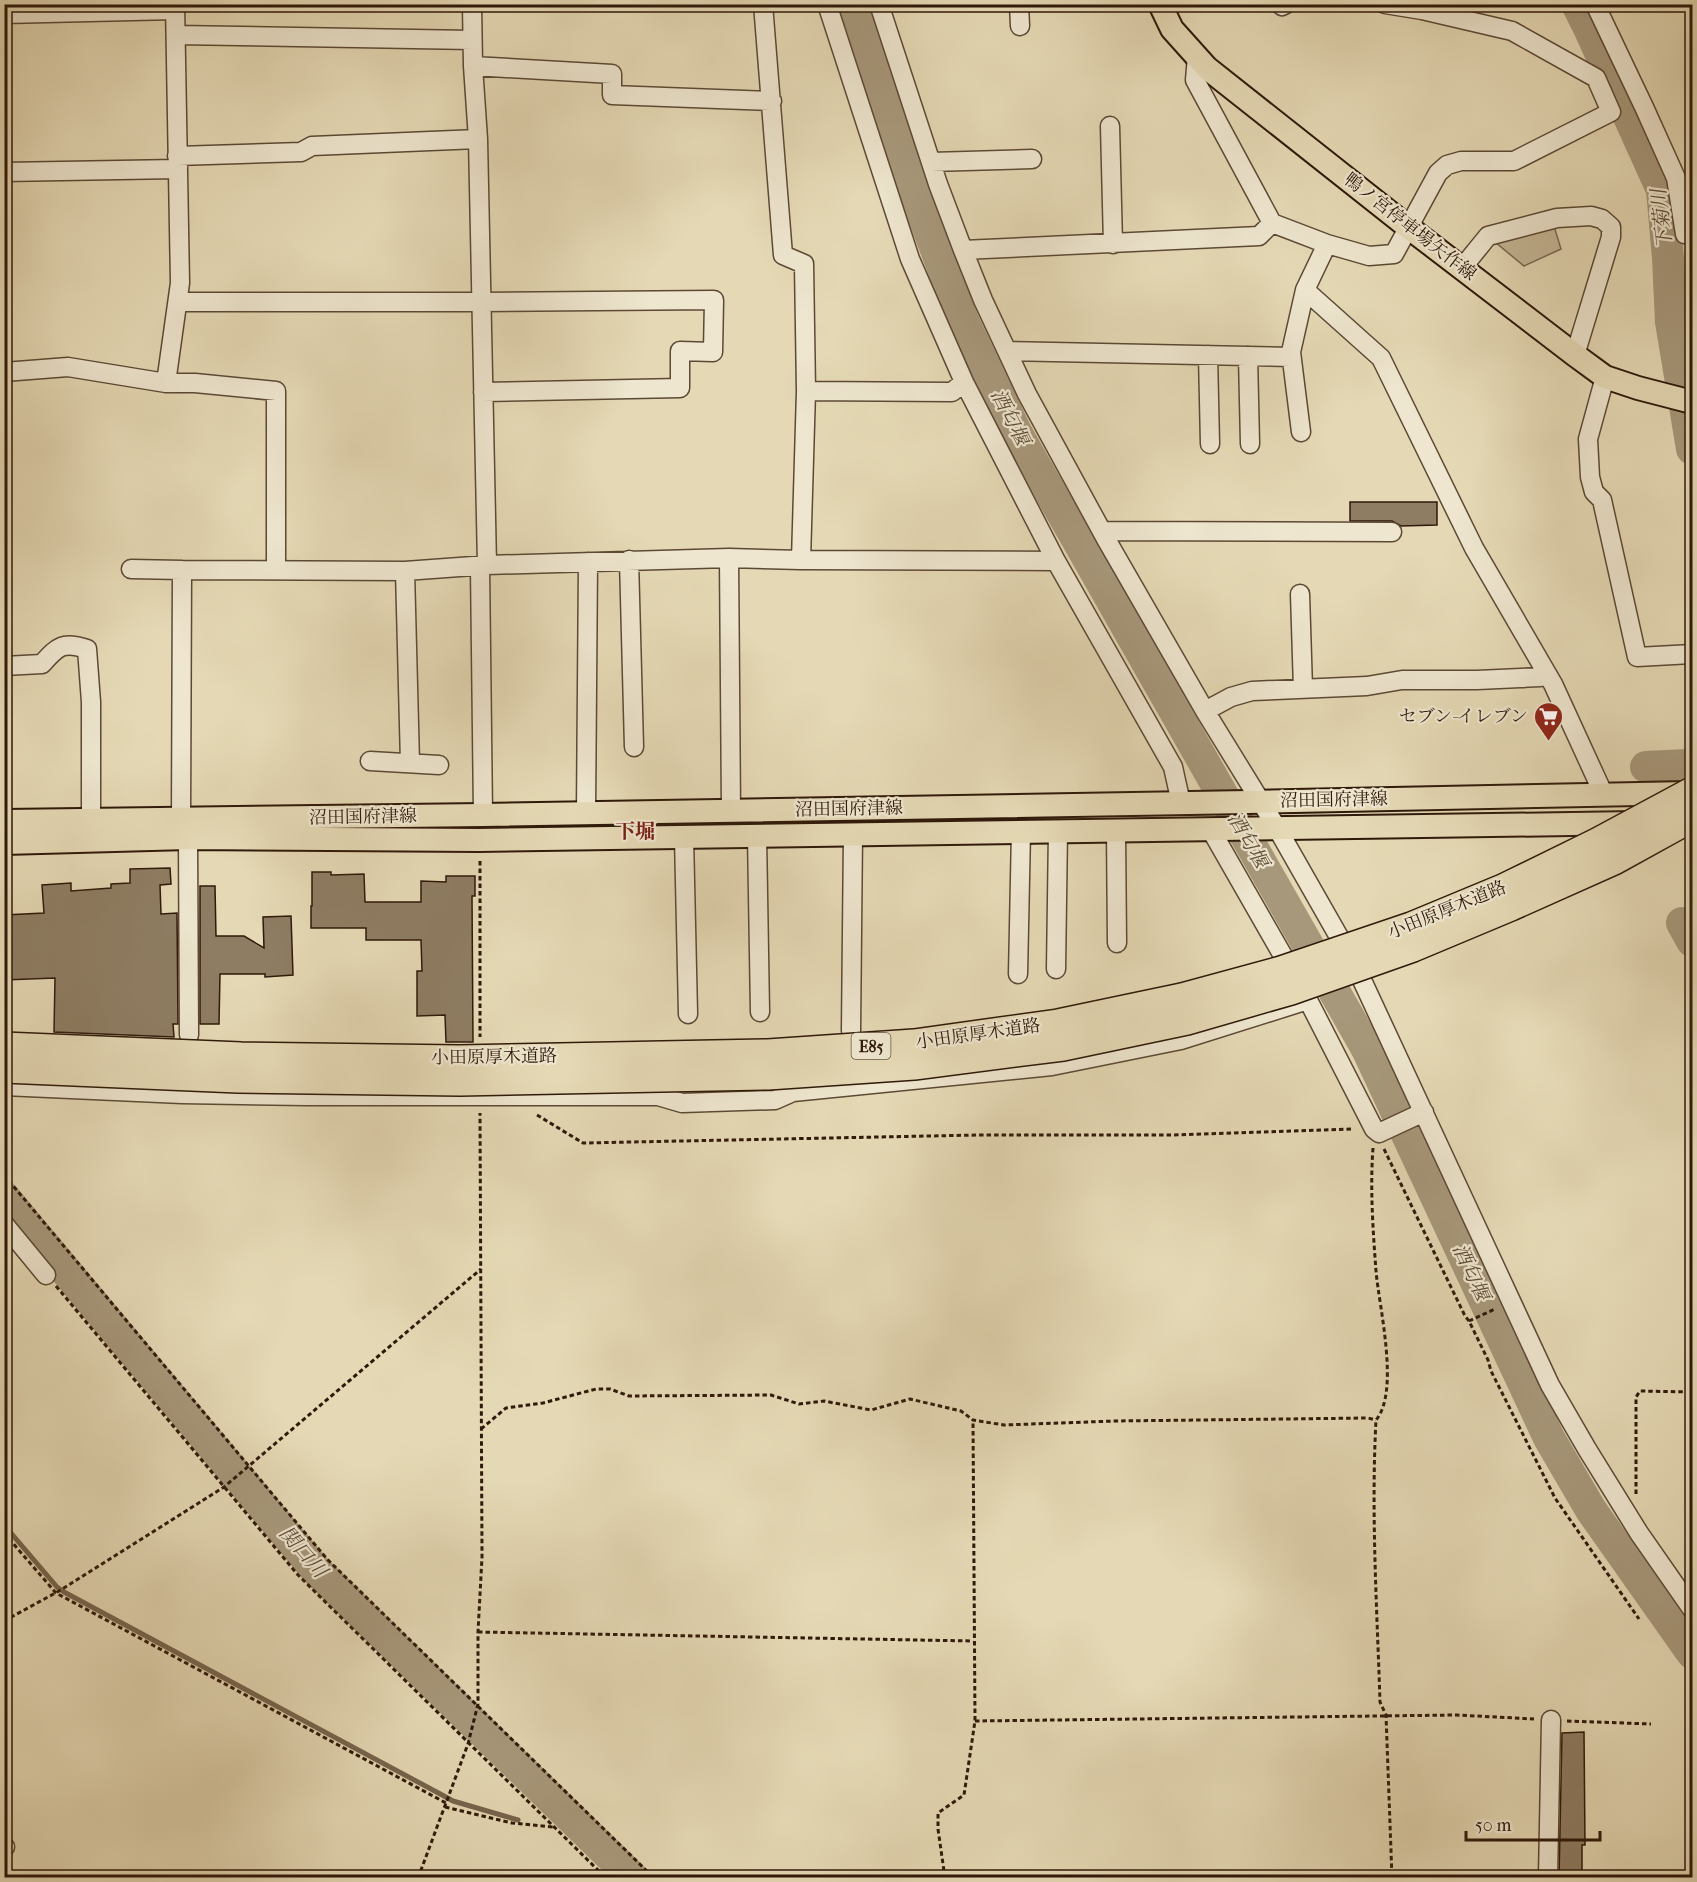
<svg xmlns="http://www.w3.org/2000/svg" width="1697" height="1882" font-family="'IM FELL French Canon','Noto Serif JP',serif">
	<rect width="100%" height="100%" fill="#e5d9b5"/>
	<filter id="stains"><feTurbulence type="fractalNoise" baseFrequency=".00333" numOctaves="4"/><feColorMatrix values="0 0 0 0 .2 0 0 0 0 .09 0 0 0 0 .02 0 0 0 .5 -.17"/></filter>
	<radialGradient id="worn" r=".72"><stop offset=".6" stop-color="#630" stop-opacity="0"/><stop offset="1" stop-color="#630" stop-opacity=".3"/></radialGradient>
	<!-- green -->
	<path fill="#c6b898" stroke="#7a6851" stroke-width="1.5" d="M1554,226l7,23 -37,17 -29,-24z"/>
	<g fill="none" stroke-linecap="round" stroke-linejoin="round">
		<!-- stream -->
		<path stroke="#77654e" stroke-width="5" d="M4,1525l53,62 7,5 380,204 9,5 65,19"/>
		<!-- river -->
		<path stroke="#a7987b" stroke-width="32" d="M854,4l53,169 56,148 53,111 351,617 182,389 42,72 101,143
			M1577,4l12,24 73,162 6,68 3,64 21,127
			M1646,767l42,-2 4,-2
			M1682,923l10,18
			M4,1197l312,373 317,308"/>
	</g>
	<!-- building -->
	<path fill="#8e7d63" stroke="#2f190a" stroke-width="1.5" d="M1350,502h87v23l-36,1 -9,-5h-42z
		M170,868l1,16 -11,1 1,29 16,-1 1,111h-5l1,13 -120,-5 1,-54 -51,2v-65l40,-2 -2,-28 29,-2v8l40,-3v-4l19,-1v-14z
		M312,872h19v3l33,-1 1,28h56v-21l25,1v-6h29v20h-3l1,146h-27l-1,-27 -28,1v-45h5l-1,-31h-55v-12h-55v-22h1z
		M200,886h15l1,50h28l20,12 -1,-31 28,-1 2,59 -28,2v-3h-45l-1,50h-19z
		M1584,1732l1,113h-3v33h-23l3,-145z"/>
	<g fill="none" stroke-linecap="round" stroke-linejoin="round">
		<defs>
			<path id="minor" d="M175,4l5,279 -14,100h29l81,8v179
				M472,4l1,62 5,73 9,426
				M763,4l20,251 21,9 2,127 -5,169
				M827,4l83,255 54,123 92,179 117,206 8,36
				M879,4l59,180 25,66 20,50 44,94 79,145 99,172 72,117 78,137 195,420 37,64 52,84 53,76
				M1019,4l1,22
				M1280,4l2,2 4,-2
				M1595,4l49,103 32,71 9,56 7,1
				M4,14l171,-4
				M176,35l296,5
				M1197,56l-2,24 77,143
				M473,66l139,8v21l160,6
				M1110,126l3,118
				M177,156l124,-4 11,-6 166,-7
				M931,162l101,-3
				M4,172l173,-3
				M963,250l296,-14 13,-13 55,21 42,12 25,-2 44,-81 9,-8 14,-4h53l97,-49 -15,-34 -84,-47 -90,-21 -37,-6
				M1462,268l26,-32 69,-18 34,-2 11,3 9,8v10l-36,118
				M1305,290l76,68 93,190 79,136 50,109
				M178,302h304l232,-2 -1,52 -33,-1v37l-197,4
				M1007,351l284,6
				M1208,355l2,89
				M1248,356l2,88
				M4,372l64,-5 98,16
				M1605,377l-17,62 2,38 4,15 8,8 35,157 55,-3
				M806,391l146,1 12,-10
				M1301,432l-10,-80 14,-62 22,-46
				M1102,531l290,1
				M729,558l2,253
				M629,560l5,187
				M480,567l3,248
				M131,569l51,1
				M405,571l5,192
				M1300,594l3,95
				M4,666l38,-2c16,-18 21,-23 45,-15l4,53v119
				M1205,711l26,-14 21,-6 115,-5 35,-6h75l63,-3 6,-3
				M370,761l69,4
				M586,813l2,-251
				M181,820l1,-250 223,1 82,-6 242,-7 72,2 255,1
				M1211,830l83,145
				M1116,831l1,112
				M757,835l3,177
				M684,837l4,177
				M188,838l1,197
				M1056,969l2,-138
				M1018,974l3,-143
				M851,1031l2,-198
				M4,1086l178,8 125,2h351l24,7 93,-3 18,-8 259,-26 129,-26 127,-40 66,129 5,4 45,-21
				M4,1224l42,51
				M4,1846l1,1
				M1548,1878l3,-158"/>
			<path id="major" d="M1160,4l12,25 35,39 201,159 167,128 30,22 33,11 54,14
				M4,821l479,-6 765,-13 441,-9
				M4,843l184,-5 291,2 1156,-17"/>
		</defs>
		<!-- minor casing -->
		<use href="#minor" stroke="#5c4935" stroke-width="21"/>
		<!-- major casing -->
		<use href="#major" stroke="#2f190a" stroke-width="26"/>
		<!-- path -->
		<path stroke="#2f190a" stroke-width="3" stroke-dasharray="4.5 3" stroke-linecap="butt" d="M480,861v176
			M537,1115l46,28 395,-8h196l180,-6
			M1373,1148c-3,40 0,83 3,123 3,36 24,120 0,149 -5,94 1,188 4,282l6,13 6,163
			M1384,1149l81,167 4,5 19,39 3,11 64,127 84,121
			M4,1175l323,384 327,319
			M56,1286l242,289 308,303
			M1469,1321l26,-12
			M481,1429l25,-21 37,-5 53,-14h14l19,7 142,-1 28,9 25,-3 47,9 39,-11 51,12 12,9 31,5 111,-4 253,-3 8,2
			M1636,1494v-97l4,-6 52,1
			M4,1533l52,60 390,210
			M4,1621l55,-30 165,-104 257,-218
			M478,1632l495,9
			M975,1721l482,-6 77,4
			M1567,1721l84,3
			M445,1807l67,16 41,4
			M418,1878l50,-134 10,-40v-72l4,-75 -2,-444
			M945,1878l-7,-49v-16l26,-18 11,-74 -2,-301"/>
		<!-- minor -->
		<use href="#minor" stroke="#eee6cf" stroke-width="18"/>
		<!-- major -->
		<use href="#major" stroke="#e5d9b5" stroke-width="22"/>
		<defs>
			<path id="highway-bridge" d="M4,1046l237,10 218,3 309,-6 146,-10 144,-20 124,-26 99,-27 130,-44 94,-39 92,-45 95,-51
				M4,1069l234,10 222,3 308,-6 146,-10 149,-19 124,-26 104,-30 122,-43 98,-41 103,-46 78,-43"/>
		</defs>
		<!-- highway-bridge casing -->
		<use href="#highway-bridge" stroke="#2f190a" stroke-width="30" stroke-linecap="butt"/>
		<!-- highway-bridge -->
		<use href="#highway-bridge" stroke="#e5d9b5" stroke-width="27"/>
	</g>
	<!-- icons -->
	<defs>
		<symbol id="supermarket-pin" viewBox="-11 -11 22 30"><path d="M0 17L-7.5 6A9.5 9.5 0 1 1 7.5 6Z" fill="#8f2418" stroke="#eee6cf"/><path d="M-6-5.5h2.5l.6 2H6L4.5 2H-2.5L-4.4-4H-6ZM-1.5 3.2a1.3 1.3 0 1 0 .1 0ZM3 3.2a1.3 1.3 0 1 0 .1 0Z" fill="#fff"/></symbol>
	</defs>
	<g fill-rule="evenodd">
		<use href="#supermarket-pin" x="1532" y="700" width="33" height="45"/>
	</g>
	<g text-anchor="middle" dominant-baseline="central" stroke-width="4.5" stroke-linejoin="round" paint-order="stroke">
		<!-- shield labels -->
		<rect fill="#eee6cf" stroke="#685645" stroke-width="1.5" x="851.5" y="1033" width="39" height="26" rx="4.5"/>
		<g font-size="16" font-weight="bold" fill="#2f190a">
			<text x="871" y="1046">E85</text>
		</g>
		<!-- street labels -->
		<g font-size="18" fill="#2f190a" stroke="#eee6cf">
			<text transform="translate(1410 227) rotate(38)">鴨ノ宮停車場矢作線</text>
			<text transform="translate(1334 800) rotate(-1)">沼田国府津線</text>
			<text transform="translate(849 809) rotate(-1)">沼田国府津線</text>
			<text transform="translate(363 817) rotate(-1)">沼田国府津線</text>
			<text transform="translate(1447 910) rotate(-22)">小田原厚木道路</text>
			<text transform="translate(978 1034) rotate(-8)">小田原厚木道路</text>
			<text transform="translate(494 1057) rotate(-1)">小田原厚木道路</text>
		</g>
		<!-- poi labels -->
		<g font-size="18" fill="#2f190a" stroke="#eee6cf" text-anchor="end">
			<text x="1528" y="716">セブン-イレブン</text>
		</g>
		<!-- water labels -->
		<g font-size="20" font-style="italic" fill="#5f4c37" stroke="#eee6cf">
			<text transform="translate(1662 219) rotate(-97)">下菊川</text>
			<text transform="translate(1010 417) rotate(63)">酒匂堰</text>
			<text transform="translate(1248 840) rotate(60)">酒匂堰</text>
			<text transform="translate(1471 1272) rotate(65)">酒匂堰</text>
			<text transform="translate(303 1552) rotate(49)">関口川</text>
		</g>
		<!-- neighbourhood labels -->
		<g font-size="20" font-weight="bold" fill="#7a1f14" stroke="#eee6cf">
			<text x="635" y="831">下堀</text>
		</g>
	</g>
	<!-- margin -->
	<rect width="1697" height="1882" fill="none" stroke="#e5d9b5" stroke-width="24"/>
	<rect x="6" y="6" width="1685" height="1870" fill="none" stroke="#2f190a" stroke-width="3"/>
	<rect x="12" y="12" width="1673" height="1858" fill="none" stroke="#2f190a" stroke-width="1.5"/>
	<!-- scale -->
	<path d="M1466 1831v9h134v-9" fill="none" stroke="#2f190a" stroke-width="3"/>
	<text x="1475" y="1831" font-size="18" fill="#2f190a" stroke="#eee6cf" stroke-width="4.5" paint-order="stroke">50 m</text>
	<rect width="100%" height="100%" filter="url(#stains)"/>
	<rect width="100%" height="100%" fill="url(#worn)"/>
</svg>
